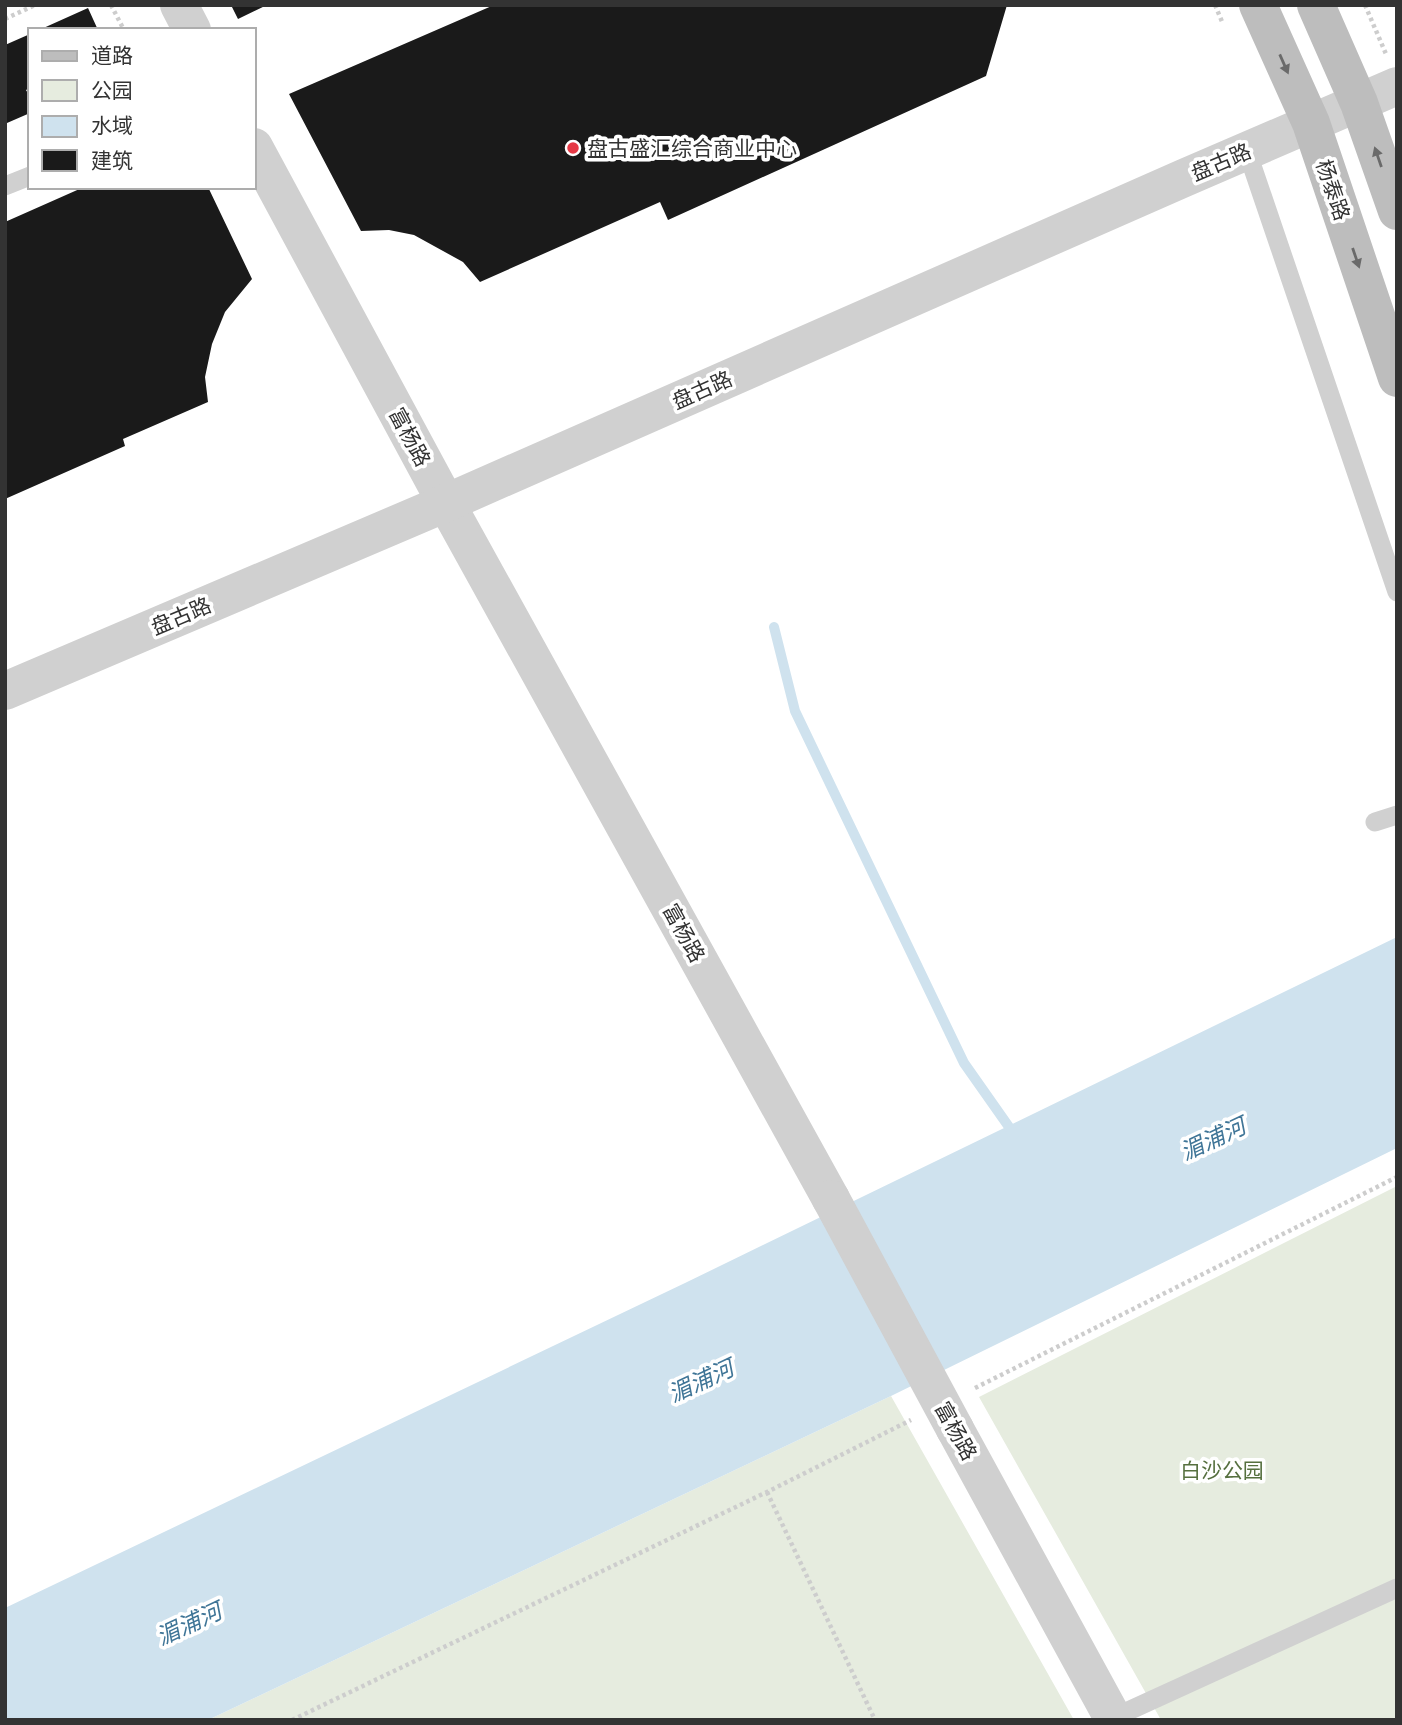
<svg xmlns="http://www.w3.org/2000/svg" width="1402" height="1725" font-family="Inter,'Noto Sans SC',sans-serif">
	<rect width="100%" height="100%" fill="#fff"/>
	<!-- green -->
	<path fill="#e6ecdf" d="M1397,1186v534h-236l-182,-323z
		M891,1396l183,324h-866z"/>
	<!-- water -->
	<path fill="#cfe2ee" d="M1397,937v211l-506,248 -683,324h-203v-112l680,-325z"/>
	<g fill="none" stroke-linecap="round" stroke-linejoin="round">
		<!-- stream -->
		<path stroke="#cfe2ee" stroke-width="10" d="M774,627l21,84 169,352 50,71"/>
	</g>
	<!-- building -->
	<path fill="#1a1a1a" d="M231,5h36l-29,14z
		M494,5h513l-21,71 -318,144 -8,-18 -180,80 -17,-20 -49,-27 -25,-5 -28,1 -72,-137z
		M88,8l10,22h-59z
		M30,34v54l-4,2 4,7v16l-23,10 -2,-3v-75z
		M84,187h124l44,92 -27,33 -13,32 -7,33 3,25 -85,37 2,7 -120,53v-277z"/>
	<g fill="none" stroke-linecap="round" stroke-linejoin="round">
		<!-- path -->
		<path stroke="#cdcdcd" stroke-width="4.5" stroke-dasharray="3.5 3.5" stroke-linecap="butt" d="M111,5l13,25
			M1215,5l8,19
			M1365,5l21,49
			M5,19l30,-14
			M975,1388l422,-211
			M767,1492l108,228
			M292,1720l475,-228 144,-72"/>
		<!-- service -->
		<path stroke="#d0d0d0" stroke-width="19" d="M1247,151l150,441
			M5,186l25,-10
			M1375,822l22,-7
			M1113,1718l284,-130"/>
		<!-- minor -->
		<path stroke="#d0d0d0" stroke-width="38" d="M179,5l13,25
			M254,147l192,356 385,696
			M955,1429l159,291"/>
		<!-- tertiary -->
		<path stroke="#d0d0d0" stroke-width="38" d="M5,691l441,-188 738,-325 213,-92"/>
		<!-- secondary -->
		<path stroke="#bdbdbd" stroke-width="38" d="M1258,5l53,118 86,255
			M1316,5l43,98 38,108"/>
		<!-- minor-bridge -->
		<path stroke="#d0d0d0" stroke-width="38" d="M831,1199l124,230"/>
	</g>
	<!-- one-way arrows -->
	<defs><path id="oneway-solid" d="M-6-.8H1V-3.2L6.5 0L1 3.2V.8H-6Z" transform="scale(1.75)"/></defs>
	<g fill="#6a6a6a">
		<use href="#oneway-solid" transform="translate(1284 64) rotate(66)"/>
		<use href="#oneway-solid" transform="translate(1378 157) rotate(-109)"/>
		<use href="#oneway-solid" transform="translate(1356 258) rotate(71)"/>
	</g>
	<!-- markers -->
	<circle fill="#e63946" stroke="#fff" stroke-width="2.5" cx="573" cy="148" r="7"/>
	<g text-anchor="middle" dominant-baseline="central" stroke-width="7" stroke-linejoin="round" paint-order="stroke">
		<!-- poi labels -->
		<g font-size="21" fill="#333" stroke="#fff" text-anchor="start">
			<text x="587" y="148">盘古盛汇综合商业中心</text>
		</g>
		<!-- street labels -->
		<g font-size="21" fill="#333" stroke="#fff">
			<text transform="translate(1221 162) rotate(-23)">盘古路</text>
			<text transform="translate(1333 190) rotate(71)">杨泰路</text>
			<text transform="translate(702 390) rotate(-24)">盘古路</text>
			<text transform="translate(410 437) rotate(62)">富杨路</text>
			<text transform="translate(181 616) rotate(-23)">盘古路</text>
			<text transform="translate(684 933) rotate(61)">富杨路</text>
			<text transform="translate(956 1431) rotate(61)">富杨路</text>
		</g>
		<!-- park labels -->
		<g font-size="21" fill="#56703f" stroke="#fff">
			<text x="1222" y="1470">白沙公园</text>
		</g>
		<!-- water labels -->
		<g font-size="23" font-style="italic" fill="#3f7597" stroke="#fff">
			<text transform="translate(1213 1139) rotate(-25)">湄浦河</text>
			<text transform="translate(701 1381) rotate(-25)">湄浦河</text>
			<text transform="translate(189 1624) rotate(-25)">湄浦河</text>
		</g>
	</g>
	<!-- border -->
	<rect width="1402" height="1725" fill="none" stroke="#333333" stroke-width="14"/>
	<!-- legend -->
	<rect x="28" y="28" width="228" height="161" fill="#ffffff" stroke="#adadad" stroke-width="2"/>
	<rect x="42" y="51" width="35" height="10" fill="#bdbdbd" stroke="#adadad" stroke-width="2"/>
	<text x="91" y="63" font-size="21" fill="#333333">道路</text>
	<rect x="42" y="80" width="35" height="21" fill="#e6ecdf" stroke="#adadad" stroke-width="2"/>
	<text x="91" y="98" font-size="21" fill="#333333">公园</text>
	<rect x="42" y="116" width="35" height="21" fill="#cfe2ee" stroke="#adadad" stroke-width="2"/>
	<text x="91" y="133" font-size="21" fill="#333333">水域</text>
	<rect x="42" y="150" width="35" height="21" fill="#1a1a1a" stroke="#adadad" stroke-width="2"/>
	<text x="91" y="168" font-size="21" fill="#333333">建筑</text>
</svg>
